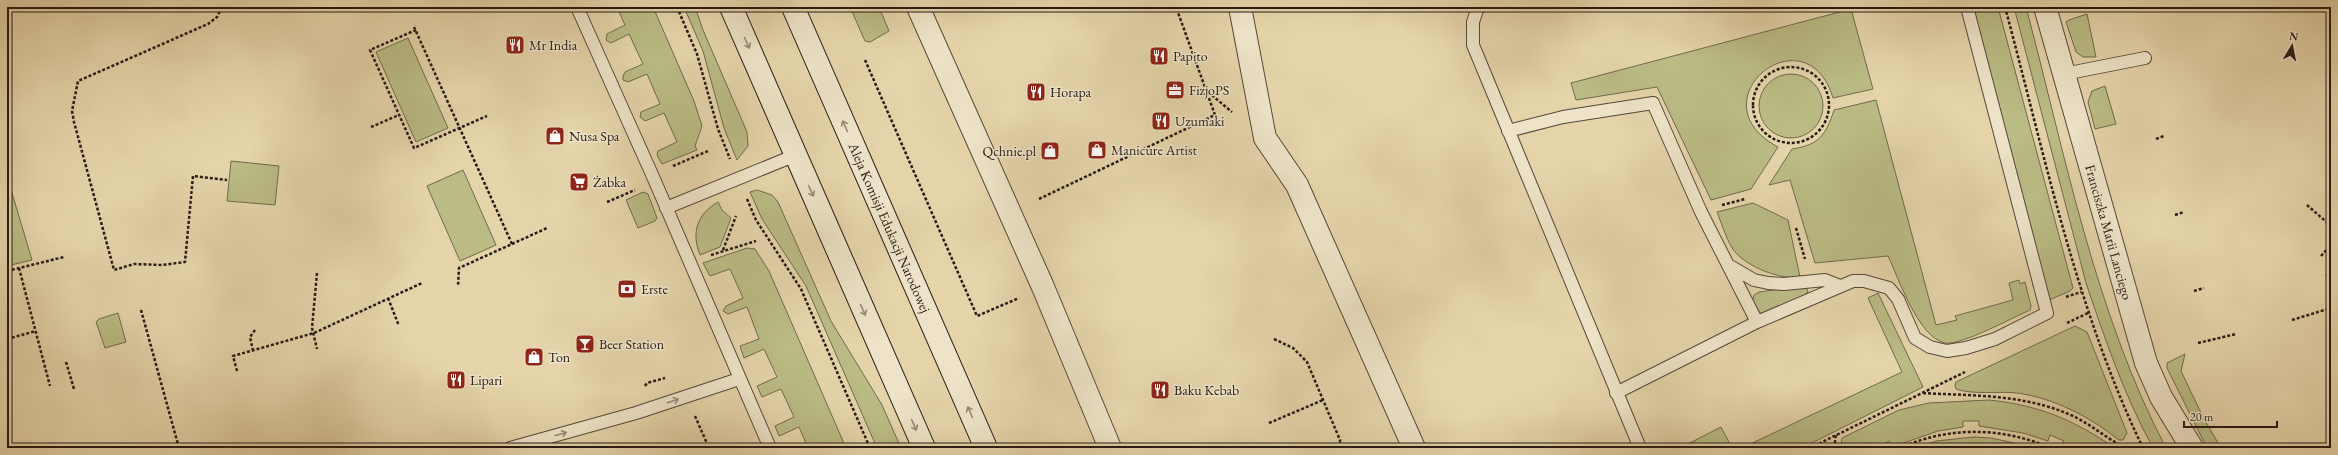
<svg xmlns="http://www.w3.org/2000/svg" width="2338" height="455" font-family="'EB Garamond',serif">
	<rect width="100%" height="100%" fill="#e5d4aa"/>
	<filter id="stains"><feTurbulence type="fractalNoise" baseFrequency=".005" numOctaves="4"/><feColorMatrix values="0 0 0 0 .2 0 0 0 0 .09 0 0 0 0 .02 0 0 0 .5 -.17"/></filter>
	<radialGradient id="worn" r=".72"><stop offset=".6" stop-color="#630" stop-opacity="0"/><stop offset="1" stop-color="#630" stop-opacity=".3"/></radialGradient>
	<!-- green -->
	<path fill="#babb85" stroke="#706a4c" d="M617,7h36l41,94 8,25 -7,20 2,4 -35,14 -5,-9 1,-4 19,-9 -13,-29 -19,8 -5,-4 1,-5 19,-8 -13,-30 -19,8 -5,-2v-4l2,-4 18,-8 -14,-30 -18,9 -5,-3 1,-6 18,-9z
		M684,7h11l8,23 44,102 1,14 -11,14 -13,-32 -21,-77z
		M850,7h29l10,24 -19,11 -5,-1z
		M1973,7h25l75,281 -3,3 -21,9z
		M2014,7h12c39,147 69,306 140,441h-13c-29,-53 -48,-109 -67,-165z
		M1851,9l22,80 -40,9c-27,-89 -141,3 -55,49l-27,42 -40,11 -54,-113 -81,13 -5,-17z
		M2087,14l9,43h-13l-7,-5 -10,-30 3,-2z
		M408,38l40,90 -32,14 -40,-90z
		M1759 106a32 32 0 1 1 64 0a32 32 0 1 1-64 0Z
		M2105,86l11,38 -21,5 -7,-27 4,-11z
		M1876,100l60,225 21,-5 -2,-4 58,-16 -4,-17 10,-3 1,4 5,-2 6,24 -1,4c-16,7 -70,36 -85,33 -27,-6 -46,-64 -57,-87l-73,7 -25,-83 -21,5 23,-36c27,-4 34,-14 42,-39z
		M231,161l48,5 -4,39 -48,-4z
		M463,170l33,75 -36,16 -33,-75z
		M7,176l25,84 -25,6z
		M757,190l15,5 6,7 53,119 51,84 19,43h-24l-71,-162 -44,-67 -12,-27z
		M643,192l5,2 9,24 -2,3 -17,7 -12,-28z
		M718,202l4,8 9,8 -11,29 -20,8c-9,-22 -3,-41 18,-53z
		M1753,203l35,17 12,57c-20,3 -52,-10 -65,-25 -8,-10 -13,-28 -18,-40z
		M747,248l8,1 14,22 77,177h-38l-9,-21 -20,9 -4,-10 19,-9 -13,-28 -19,8 -5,-11 20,-9 -13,-28 -20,9 -4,-12 19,-7 -12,-32 -19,7 -5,-3 3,-5 17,-8 -13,-29 -20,7 -7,-13z
		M1802,286l5,3 1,3 -7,6 -40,16 -9,-12 2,-7 5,-3z
		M1878,293l45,94 -121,61h-60l160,-76 -34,-74z
		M118,313l8,29 -21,6 -9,-26 3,-3z
		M2075,326l12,6 40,101 -4,7h-4c-29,-23 -65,-42 -102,-47 -18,-2 -45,2 -61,-4l-1,-4 1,-3z
		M2185,354l-4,17 23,48 17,29h-14l-40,-80v-5z
		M1989,400c50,5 85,20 126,48h-51l-2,-1 2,-6 -14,-6 -2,6 -25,-8 -44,-7v-5h-16v6l-25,4 -46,16 -3,-6 -13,7h-36l2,-10 57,-28 30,-7z
		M1721,427l11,21h-52z
		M1974,437l17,1 47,10h-121l19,-7z"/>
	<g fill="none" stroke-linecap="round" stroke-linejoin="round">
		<defs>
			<path id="lane" d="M577,7l77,172 116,269
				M1478,7l-5,15v23l167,403
				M2064,74l81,-16
				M1508,131l55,-14 90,-14 48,109 56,110
				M666,208l130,-53
				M1728,265l26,15 14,3 16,1 41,-4 15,6
				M1616,393l141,-71 96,-41h11l25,7 9,11 17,39 15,9 17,4 19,-3 29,-9 52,-26 -80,-306
				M510,448l126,-35 103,-34"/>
			<g id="street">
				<path d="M918,7l125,280 67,161"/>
				<path d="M1240,7l25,131 32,47 117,263"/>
				<path id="s1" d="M2045,7l101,356 15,34 31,51"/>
			</g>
			<g id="secondary">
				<path d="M731,7l193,441"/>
				<path id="s2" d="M793,7l193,441"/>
			</g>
		</defs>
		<!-- lane casing -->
		<use href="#lane" stroke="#56483a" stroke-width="14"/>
		<!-- street casing -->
		<use href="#street" stroke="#56483a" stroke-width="24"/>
		<!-- secondary casing -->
		<use href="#secondary" stroke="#261a14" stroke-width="24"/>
		<!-- path -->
		<path stroke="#261a14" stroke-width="2.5" stroke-dasharray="3 2" stroke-linecap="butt" d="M222,7l-5,10 -9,7 -130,57 -6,30 2,11 40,148 20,-6 28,1 23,-3 8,-86 34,4
			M677,7l20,47 21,75 12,30
			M2005,7c40,149 71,302 138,441
			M414,27l98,217 -53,24 -1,18
			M416,30l-46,20 44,98 73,-32
			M865,60l112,256 42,-18
			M1753 105a38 38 0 1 1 76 0a38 38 0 1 1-76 0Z
			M1208,92l24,20
			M371,127l28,-12
			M2156,139l8,-3
			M673,166l35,-15
			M747,199l9,21 45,69 69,159
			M1039,199l176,-84 -39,-108
			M607,202l28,-12
			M1722,205l23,-6
			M2307,205l24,21
			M2175,215l9,-3
			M1796,228l9,31
			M512,244l35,-16
			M723,250l13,-34
			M711,255l45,-14
			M2321,256l10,-11
			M19,268l31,118
			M7,271l57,-14
			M317,273l-5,55 5,21
			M2326,276l5,-5
			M2194,291l10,-3
			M2066,297l15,-5
			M388,298l11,28
			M141,310l38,138
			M2292,320l39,-12
			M2067,323l21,-10
			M7,339l29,-8
			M1274,339l19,9 14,14 33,78v8
			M2198,343l38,-9
			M253,351l-3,-14 5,-7
			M66,362l8,27
			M237,371l-4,-15 81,-23 108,-50
			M645,386l2,-3 18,-5
			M1923,393c51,3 102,1 150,23 19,9 34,23 53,32
			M695,416l14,32
			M1269,423l54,-23
			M1810,448l155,-76
			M1834,448l2,-13
			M1900,448c49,-22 102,-21 151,0"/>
		<!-- lane -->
		<use href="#lane" stroke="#eee3c8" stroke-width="12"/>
		<!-- street -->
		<use href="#street" stroke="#eee3c8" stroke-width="22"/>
		<!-- secondary -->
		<use href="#secondary" stroke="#eee3c8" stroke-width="22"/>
	</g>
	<!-- one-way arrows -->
	<defs><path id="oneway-shaft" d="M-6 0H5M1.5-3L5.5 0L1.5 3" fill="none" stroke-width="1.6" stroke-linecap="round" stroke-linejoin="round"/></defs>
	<g stroke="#948977">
		<use href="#oneway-shaft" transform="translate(747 43) rotate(66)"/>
		<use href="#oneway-shaft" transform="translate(845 126) rotate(-114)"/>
		<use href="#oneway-shaft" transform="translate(811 191) rotate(66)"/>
		<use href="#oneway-shaft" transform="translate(863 310) rotate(66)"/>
		<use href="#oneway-shaft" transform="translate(673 401) rotate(-18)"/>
		<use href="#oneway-shaft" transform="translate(970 412) rotate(-114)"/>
		<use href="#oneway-shaft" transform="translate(914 425) rotate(66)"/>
		<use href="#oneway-shaft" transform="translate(561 434) rotate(-15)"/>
	</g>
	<!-- icons -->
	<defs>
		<symbol id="restaurant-square" viewBox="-11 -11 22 22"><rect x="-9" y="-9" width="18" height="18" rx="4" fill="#8f2418" stroke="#eee3c8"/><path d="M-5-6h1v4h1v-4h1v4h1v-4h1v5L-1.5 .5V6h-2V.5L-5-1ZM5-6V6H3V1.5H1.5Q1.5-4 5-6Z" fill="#fff"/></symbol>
		<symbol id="office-square" viewBox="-11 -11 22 22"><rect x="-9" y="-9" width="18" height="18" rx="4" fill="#8f2418" stroke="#eee3c8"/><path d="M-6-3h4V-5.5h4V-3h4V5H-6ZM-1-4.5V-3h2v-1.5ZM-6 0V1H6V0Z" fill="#fff"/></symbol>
		<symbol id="shop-square" viewBox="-11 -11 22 22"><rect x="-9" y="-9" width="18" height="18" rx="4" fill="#8f2418" stroke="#eee3c8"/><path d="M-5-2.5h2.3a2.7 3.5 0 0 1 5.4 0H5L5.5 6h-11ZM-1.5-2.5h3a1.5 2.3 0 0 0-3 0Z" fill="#fff"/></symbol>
		<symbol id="supermarket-square" viewBox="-11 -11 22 22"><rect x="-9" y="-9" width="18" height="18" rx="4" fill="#8f2418" stroke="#eee3c8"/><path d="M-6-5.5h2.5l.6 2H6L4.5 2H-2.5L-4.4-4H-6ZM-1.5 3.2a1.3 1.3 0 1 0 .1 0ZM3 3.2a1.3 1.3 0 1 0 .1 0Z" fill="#fff"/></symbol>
		<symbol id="bank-square" viewBox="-11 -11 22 22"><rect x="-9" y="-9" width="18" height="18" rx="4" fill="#8f2418" stroke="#eee3c8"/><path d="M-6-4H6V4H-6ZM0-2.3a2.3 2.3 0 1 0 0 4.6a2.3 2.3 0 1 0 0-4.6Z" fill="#fff"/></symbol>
		<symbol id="bar-square" viewBox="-11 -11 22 22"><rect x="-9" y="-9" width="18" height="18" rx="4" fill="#8f2418" stroke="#eee3c8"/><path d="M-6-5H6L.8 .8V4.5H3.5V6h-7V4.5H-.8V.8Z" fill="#fff"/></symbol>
	</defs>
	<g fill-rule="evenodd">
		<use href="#restaurant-square" x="504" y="34" width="22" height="22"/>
		<use href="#restaurant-square" x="1148" y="45" width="22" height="22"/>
		<use href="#office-square" x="1164" y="79" width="22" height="22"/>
		<use href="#restaurant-square" x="1025" y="81" width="22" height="22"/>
		<use href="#restaurant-square" x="1150" y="110" width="22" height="22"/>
		<use href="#shop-square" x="544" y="125" width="22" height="22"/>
		<use href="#shop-square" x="1086" y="139" width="22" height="22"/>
		<use href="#shop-square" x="1039" y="140" width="22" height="22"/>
		<use href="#supermarket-square" x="568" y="171" width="22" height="22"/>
		<use href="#bank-square" x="616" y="278" width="22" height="22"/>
		<use href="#bar-square" x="574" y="333" width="22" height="22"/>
		<use href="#shop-square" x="523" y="346" width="22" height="22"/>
		<use href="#restaurant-square" x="445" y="369" width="22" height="22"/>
		<use href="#restaurant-square" x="1149" y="379" width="22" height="22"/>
	</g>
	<g text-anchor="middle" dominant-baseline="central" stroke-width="3" stroke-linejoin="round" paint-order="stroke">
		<!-- poi labels -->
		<g font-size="14" fill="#261a14" stroke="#eee3c8" text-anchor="start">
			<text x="529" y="45">Mr India</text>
			<text x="1173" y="56">Papito</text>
			<text x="1189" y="90">FizjoPS</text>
			<text x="1050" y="92">Horapa</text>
			<text x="1175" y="121">Uzumaki</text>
			<text x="569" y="136">Nusa Spa</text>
			<text x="1111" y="150">Manicure Artist</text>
			<text x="1036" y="151" text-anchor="end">Qchnie.pl</text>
			<text x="593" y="182">Żabka</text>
			<text x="641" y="289">Erste</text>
			<text x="599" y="344">Beer Station</text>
			<text x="548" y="357">Ton</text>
			<text x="470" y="380">Lipari</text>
			<text x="1174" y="390">Baku Kebab</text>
		</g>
		<!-- street labels -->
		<g font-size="14" fill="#261a14" stroke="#eee3c8">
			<text stroke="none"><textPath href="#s2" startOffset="241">Aleja Komisji Edukacji Narodowej</textPath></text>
			<text stroke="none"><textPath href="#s1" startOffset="234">Franciszka Marii Lanciego</textPath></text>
		</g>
	</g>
	<!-- margin -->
	<rect width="2338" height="455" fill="none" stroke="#e5d4aa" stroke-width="24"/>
	<rect x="8" y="8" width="2322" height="439" fill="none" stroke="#261a14" stroke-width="2"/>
	<rect x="12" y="12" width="2314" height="431" fill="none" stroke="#261a14"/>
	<!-- north arrow -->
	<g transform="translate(2292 46) rotate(10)" stroke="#eee3c8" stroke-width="3" paint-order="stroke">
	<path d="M0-3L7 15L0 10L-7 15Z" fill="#261a14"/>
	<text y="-6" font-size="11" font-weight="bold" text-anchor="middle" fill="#261a14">N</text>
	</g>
	<!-- scale -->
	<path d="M2184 421v6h93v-6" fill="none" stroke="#261a14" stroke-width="2"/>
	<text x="2190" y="421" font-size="12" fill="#261a14" stroke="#eee3c8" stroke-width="3" paint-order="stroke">20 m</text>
	<rect width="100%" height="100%" filter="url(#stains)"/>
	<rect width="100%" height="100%" fill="url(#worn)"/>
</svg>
